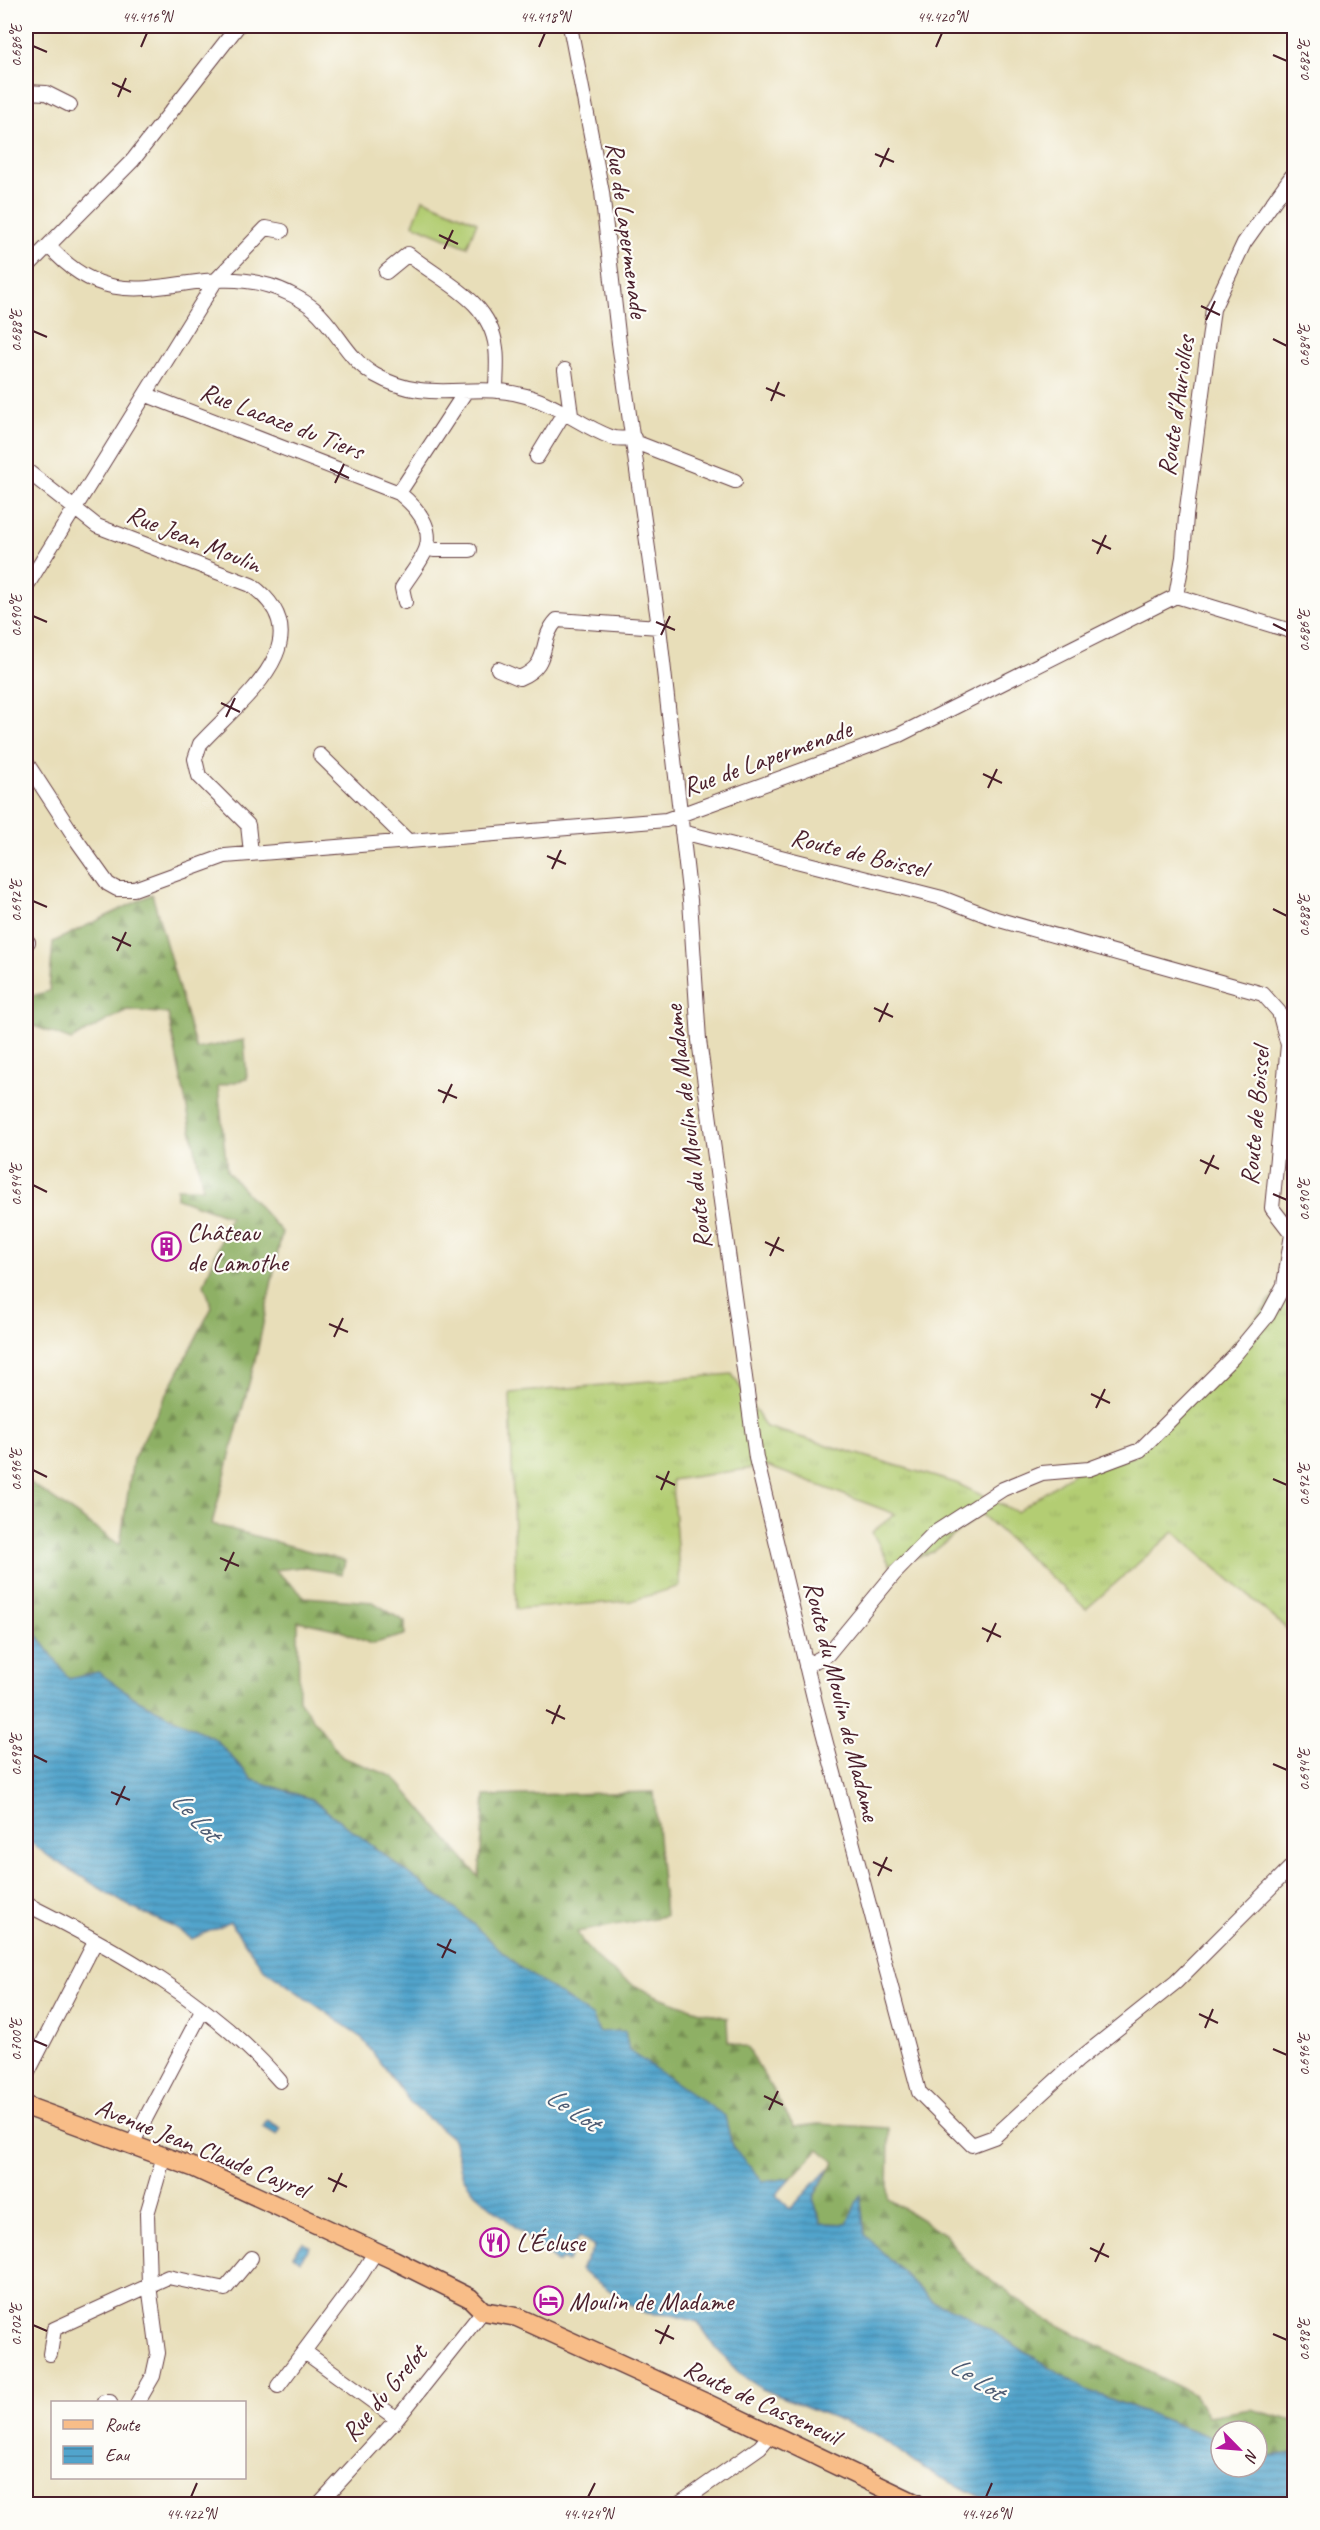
<svg xmlns="http://www.w3.org/2000/svg" width="1320" height="2530" font-family="Caveat,sans-serif">
	<defs>
		<pattern id="grass-tufts" width="24" height="20" patternUnits="userSpaceOnUse" patternTransform="scale(1.5)"><rect width="24" height="20" fill="#b3cd73"/><path d="M3 7l-1-3M5 7V3M7 7l1-3M15 17l-1-3M17 17v-4M19 17l1-3" fill="none" stroke="#9bb064"/></pattern>
		<pattern id="forest-firs" width="22" height="20" patternUnits="userSpaceOnUse" patternTransform="scale(1.5)"><rect width="22" height="20" fill="#8eb065"/><path d="M5 1l3.5 6h-7zM16 11l3.5 6h-7z" fill="#768f53"/></pattern>
		<pattern id="water-rules" width="6" height="5" patternUnits="userSpaceOnUse" patternTransform="scale(1.5)"><rect width="6" height="5" fill="#51a4cc"/><path d="M0 2.5h6" fill="none" stroke="#4585a6"/></pattern>
	</defs>
	<rect width="100%" height="100%" fill="#fdfcf7"/>
	<filter id="ink" filterUnits="userSpaceOnUse"><feTurbulence type="fractalNoise" baseFrequency=".0167" numOctaves="2"/><feDisplacementMap in="SourceGraphic" scale="12" xChannelSelector="R" yChannelSelector="G"/><feConvolveMatrix kernelMatrix="1 2 1 2 8 2 1 2 1" color-interpolation-filters="sRGB"/></filter>
	<filter id="wash" filterUnits="userSpaceOnUse"><feTurbulence type="fractalNoise" baseFrequency=".008" numOctaves="4" result="noise"/><feDisplacementMap in="SourceGraphic" scale="24" xChannelSelector="R" yChannelSelector="G"/><feGaussianBlur stdDeviation="1.35" result="paint"/><feColorMatrix in="noise" values="0 0 0 0 0 0 0 0 0 0 0 0 0 0 0 0 0 1.4 0 .05"/><feComposite in="paint" operator="in"/></filter>
	<g filter="url(#wash)">
		<rect width="100%" height="100%" fill="#e8deb9"/>
		<!-- grass -->
		<path fill="url(#grass-tufts)" stroke="#7e764f" stroke-width="1.5" d="M1284,1283l10,8v344l-120,-103 -88,77 -105,-95 -48,38 -43,13 -18,-33 23,-18 -128,-48 -95,14 8,106 -49,15 -115,8 -6,-216 222,-19 34,53 190,56 61,29 59,-41 59,-15 119,-135z"/>
		<!-- forest -->
		<path fill="url(#forest-firs)" stroke="#6c6848" stroke-width="1.5" d="M152,894l44,155 48,-9 3,39 -29,7 9,85 55,61 -25,121 -45,171 133,37 -3,13 -41,-7 -26,3 30,27 68,5 32,20v13l-34,9 -32,-14 -41,-9 1,79 43,57 52,20 85,100 6,-81 169,-4 11,124 -88,16c27,51 97,73 150,86l1,23 20,7 46,79 24,-3 71,4 -1,71 57,35 20,27 74,54 156,80 13,21 43,-7 43,12v32l-25,3 -12,-4v-21h-36v10l-134,-51 -124,-77 -31,-12 -68,-66 -4,-40 -13,29 -26,-1 -8,-25 21,-36 -15,-13 -28,29 -28,5 -31,-37 -8,-30 -125,-84 -80,-65 -55,-51 -153,-117 -58,-19 -38,-41 -77,-39 -40,-28 -29,7 -43,-60v-139l94,65 13,-86 79,-152 -8,-23 26,-67 -53,-19v-10h26l-35,-174 -41,-4 -56,30 -45,-17v-25l23,-7 4,-49z"/>
		<!-- pitch -->
		<path fill="#b3cd73" stroke="#7e764f" stroke-width="1.5" d="M423,199l54,23 -10,25 -54,-23z"/>
		<!-- water -->
		<path fill="url(#water-rules)" stroke="#4e627c" stroke-width="1.5" d="M26,1619l43,60 29,-7 40,28 77,39 38,41 58,19 153,117 55,51 74,50 6,15 26,-1 4,20 96,65 7,30 31,36 28,-4 -15,17 14,14 39,-41 -16,30 8,25 26,1 13,-30 5,41 67,66 31,12 124,77 134,51v26h36v-15l12,4 25,-3v51h-300l-70,-35 -49,-35 -113,-45 -22,-15 -22,-23 -20,-29 -26,-7 -29,-2 -63,-43 14,-23 -15,-10 -12,18 3,3 -3,4 -5,-3 -4,4 -83,-70 -12,-16 -10,-38 -41,-34 -51,-68 -98,-69 -33,-46 -38,17 -20,-13 -40,-18 -81,-50 -25,-19z
			M267,2120l14,8 -4,7 -14,-8z
			M303,2242l7,5 -10,14 -7,-6z"/>
	</g>
	<g filter="url(#ink)">
		<g fill="none" stroke-linecap="round" stroke-linejoin="round">
			<defs>
				<path id="minor" d="M570,26l32,166 17,151 40,284 31,273 9,140 57,418 59,244 104,390 53,53 22,-8 83,-76 99,-79 118,-118
					M26,92l20,1 24,12
					M49,246c72,83 138,14 221,40 14,4 32,13 44,23 23,20 34,51 61,66 54,31 97,5 151,21 32,9 55,30 85,41 7,3 16,1 23,1
					M26,268l107,-108 105,-134
					M386,272l22,-18c34,28 82,45 88,94 2,14 0,29 0,42
					M565,370l6,45
					M147,395l252,98c15,12 33,31 28,53 -3,13 -18,30 -25,42l3,14
					M635,442l100,39
					M537,457l28,-46
					M26,470l71,56 154,59c75,55 -11,115 -51,159l-5,15 4,17 49,49 3,28
					M399,493l67,-102
					M427,545l7,5h36
					M26,587l190,-307 50,-52 16,3
					M1176,596l7,-39 3,-41 27,-207 31,-66 50,-70
					M1176,596l118,36
					M498,669l21,9c34,-14 18,-37 38,-58l102,7
					M320,755l88,86
					M26,762l52,80 30,42 9,5h17l91,-33 441,-36 233,-85 277,-139
					M682,832l260,66 54,21 267,75 16,18 9,33 -16,163 20,26 -8,51 -16,30 -35,42 -93,93 -51,19 -47,4 -39,16 -70,45 -39,40 -66,80 -22,12
					M26,942h2
					M26,1904c90,45 187,99 254,177
					M26,2076l69,-134
					M132,2144l70,-133
					M305,2352l92,67
					M50,2354l4,-25 114,-52 57,12 26,-31
					M278,2386l83,-111 15,-24
					M104,2402h6
					M138,2402l15,-26 5,-23 -9,-68 -2,-71 17,-58
					M319,2504l78,-85 86,-108
					M679,2504l81,-57 11,-13"/>
				<path id="major" d="M26,2106l169,62 199,92 76,38 13,13 34,6 189,86 211,101"/>
			</defs>
			<!-- minor casing -->
			<use href="#minor" stroke="#623c40" stroke-width="16"/>
			<!-- major casing -->
			<use href="#major" stroke="#623c40" stroke-width="21"/>
			<!-- minor -->
			<use href="#minor" stroke="#fff" stroke-width="14"/>
			<!-- major -->
			<use href="#major" stroke="#f8bd88" stroke-width="18"/>
		</g>
	</g>
	<!-- ticks -->
	<path fill="none" stroke="#4a1f2b" stroke-width="2" d="M33,46l14,6M141,47l6,-14M539,47l6,-14M936,47l6,-14M1273,55l14,6M112,83l19,9M118,97l8,-19M875,154l19,8M880,167l9,-19M439,235l19,9M444,249l9,-19M1201,306l19,9M1206,320l9,-19M33,331l14,6M1273,339l14,7M766,388l19,8M771,401l8,-19M330,469l19,9M335,483l9,-19M1092,540l19,9M1097,554l9,-19M33,616l14,6M656,622l19,8M1273,624l14,7M661,635l9,-19M221,703l19,9M226,717l9,-19M983,774l19,9M988,788l9,-19M547,856l19,8M552,869l9,-19M33,901l14,6M1273,909l14,7M112,937l19,9M117,951l9,-19M874,1008l19,9M879,1022l9,-19M438,1090l19,8M443,1103l9,-19M1200,1160l19,9M1205,1174l9,-19M33,1185l14,7M1273,1194l14,6M765,1242l19,9M770,1256l9,-19M329,1324l19,8M334,1337l9,-19M1091,1394l19,9M1096,1408l9,-19M33,1470l14,7M656,1476l19,9M1273,1479l14,6M661,1490l8,-19M220,1558l19,8M225,1571l9,-19M982,1628l19,9M987,1642l9,-19M546,1710l19,9M552,1724l8,-19M33,1755l14,7M1273,1764l14,6M111,1792l19,8M116,1805l9,-19M873,1862l19,9M878,1876l9,-19M437,1944l19,9M442,1958l9,-19M1199,2014l19,9M1205,2028l8,-19M33,2040l14,6M1273,2049l14,6M764,2096l19,9M769,2110l9,-19M328,2178l19,9M333,2192l9,-19M1090,2248l19,9M1095,2262l9,-19M33,2325l14,6M655,2330l19,9M1273,2334l14,6M660,2344l9,-19M191,2497l6,-14M588,2497l7,-14M986,2497l6,-14"/>
	<!-- icons -->
	<defs>
		<symbol id="building-ring" viewBox="-11 -11 22 22"><circle r="9.5" fill="#fdfcf7" stroke="#b5179e" stroke-width="1.5"/><path d="M-4-6H4V6H1V3H-1V6H-4ZM-2.5-4.3h1.7v1.8h-1.7ZM.8-4.3h1.7v1.8H.8ZM-2.5-1h1.7V.8h-1.7ZM.8-1h1.7V.8H.8Z" fill="#b5179e"/></symbol>
		<symbol id="restaurant-ring" viewBox="-11 -11 22 22"><circle r="9.5" fill="#fdfcf7" stroke="#b5179e" stroke-width="1.5"/><path d="M-5-6h1v4h1v-4h1v4h1v-4h1v5L-1.5 .5V6h-2V.5L-5-1ZM5-6V6H3V1.5H1.5Q1.5-4 5-6Z" fill="#b5179e"/></symbol>
		<symbol id="hotel-ring" viewBox="-11 -11 22 22"><circle r="9.5" fill="#fdfcf7" stroke="#b5179e" stroke-width="1.5"/><path d="M-6-4.5h1.5V1H6V5H4.5V3h-9V5H-6ZM-4 0a1.8 1.8 0 1 1 3.6 0ZM.5 0V-2.5h3Q6-2.5 6 0Z" fill="#b5179e"/></symbol>
	</defs>
	<g fill-rule="evenodd">
		<use href="#building-ring" x="150" y="1230" width="33" height="33"/>
		<use href="#restaurant-ring" x="478" y="2226" width="33" height="33"/>
		<use href="#hotel-ring" x="532" y="2284" width="33" height="33"/>
	</g>
	<g text-anchor="middle" dominant-baseline="central" stroke-width="4.5" stroke-linejoin="round" paint-order="stroke">
		<!-- street labels -->
		<g font-size="26" fill="#4a1f2b" stroke="#fdfcf7">
			<text transform="translate(627 230) rotate(82)">Rue de Lapermenade</text>
			<text transform="translate(1176 406) rotate(-82)">Route d'Auriolles</text>
			<text transform="translate(282 421) rotate(21)">Rue Lacaze du Tiers</text>
			<text transform="translate(194 539) rotate(22)">Rue Jean Moulin</text>
			<text transform="translate(767 758) rotate(-20)">Rue de Lapermenade</text>
			<text transform="translate(859 853) rotate(14)">Route de Boissel</text>
			<text transform="translate(1255 1116) rotate(-85)">Route de Boissel</text>
			<text transform="translate(688 1127) rotate(-97)">Route du Moulin de Madame</text>
			<text transform="translate(842 1701) rotate(76)">Route du Moulin de Madame</text>
			<text transform="translate(202 2148) rotate(22)">Avenue Jean Claude Cayrel</text>
			<text transform="translate(384 2393) rotate(-50)">Rue du Grelot</text>
			<text transform="translate(762 2402) rotate(25)">Route de Casseneuil</text>
		</g>
		<!-- poi labels -->
		<g font-size="26" fill="#4a1f2b" stroke="#fdfcf7" text-anchor="start">
			<text x="187" y="1232">Château<tspan x="187" dy="30">de Lamothe</tspan></text>
			<text x="516" y="2242">L'Écluse</text>
			<text x="569" y="2301">Moulin de Madame</text>
		</g>
		<!-- water labels -->
		<g font-size="27" font-style="italic" fill="#4d5b73" stroke="#fdfcf7">
			<text transform="translate(196 1816) rotate(47)">Le Lot</text>
			<text transform="translate(573 2109) rotate(34)">Le Lot</text>
			<text transform="translate(977 2378) rotate(33)">Le Lot</text>
		</g>
	</g>
	<!-- margin -->
	<rect width="1320" height="2530" fill="none" stroke="#fdfcf7" stroke-width="66"/>
	<!-- legend -->
	<rect x="51" y="2401" width="195" height="78" fill="#fdfcf7" stroke="#b5a4a5" stroke-width="1.5"/>
	<rect x="63" y="2420" width="30" height="9" fill="#f8bd88" stroke="#b5a4a5" stroke-width="1.5"/>
	<text x="105" y="2431" font-size="18" fill="#4a1f2b">Route</text>
	<rect x="63" y="2446" width="30" height="18" fill="url(#water-rules)" stroke="#b5a4a5" stroke-width="1.5"/>
	<text x="105" y="2461" font-size="18" fill="#4a1f2b">Eau</text>
	<!-- north arrow -->
	<g transform="translate(1239 2449) rotate(115)"><circle r="28" fill="#fdfcf7" stroke="#b5a4a5" stroke-width="1.5"/>
	<path d="M0-4.5L10 22L0 15L-10 22Z" fill="#b5179e"/>
	<text y="-9" font-size="16" font-weight="bold" text-anchor="middle" fill="#4a1f2b">N</text>
	</g>
	<rect x="33" y="33" width="1254" height="2464" fill="none" stroke="#4a1f2b" stroke-width="2"/>
	<g font-size="15" text-anchor="middle" fill="#4a1f2b">
		<text x="147" y="22">44.416°N</text>
		<text x="545" y="22">44.418°N</text>
		<text x="942" y="22">44.420°N</text>
		<text transform="translate(16 46) rotate(-90)" y="5">0.686°E</text>
		<text transform="translate(1304 61) rotate(-90)" y="5">0.682°E</text>
		<text transform="translate(16 331) rotate(-90)" y="5">0.688°E</text>
		<text transform="translate(1304 346) rotate(-90)" y="5">0.684°E</text>
		<text transform="translate(16 616) rotate(-90)" y="5">0.690°E</text>
		<text transform="translate(1304 631) rotate(-90)" y="5">0.686°E</text>
		<text transform="translate(16 901) rotate(-90)" y="5">0.692°E</text>
		<text transform="translate(1304 916) rotate(-90)" y="5">0.688°E</text>
		<text transform="translate(16 1185) rotate(-90)" y="5">0.694°E</text>
		<text transform="translate(1304 1200) rotate(-90)" y="5">0.690°E</text>
		<text transform="translate(16 1470) rotate(-90)" y="5">0.696°E</text>
		<text transform="translate(1304 1485) rotate(-90)" y="5">0.692°E</text>
		<text transform="translate(16 1755) rotate(-90)" y="5">0.698°E</text>
		<text transform="translate(1304 1770) rotate(-90)" y="5">0.694°E</text>
		<text transform="translate(16 2040) rotate(-90)" y="5">0.700°E</text>
		<text transform="translate(1304 2055) rotate(-90)" y="5">0.696°E</text>
		<text transform="translate(16 2325) rotate(-90)" y="5">0.702°E</text>
		<text transform="translate(1304 2340) rotate(-90)" y="5">0.698°E</text>
		<text x="191" y="2519">44.422°N</text>
		<text x="588" y="2519">44.424°N</text>
		<text x="986" y="2519">44.426°N</text>
	</g>
</svg>
